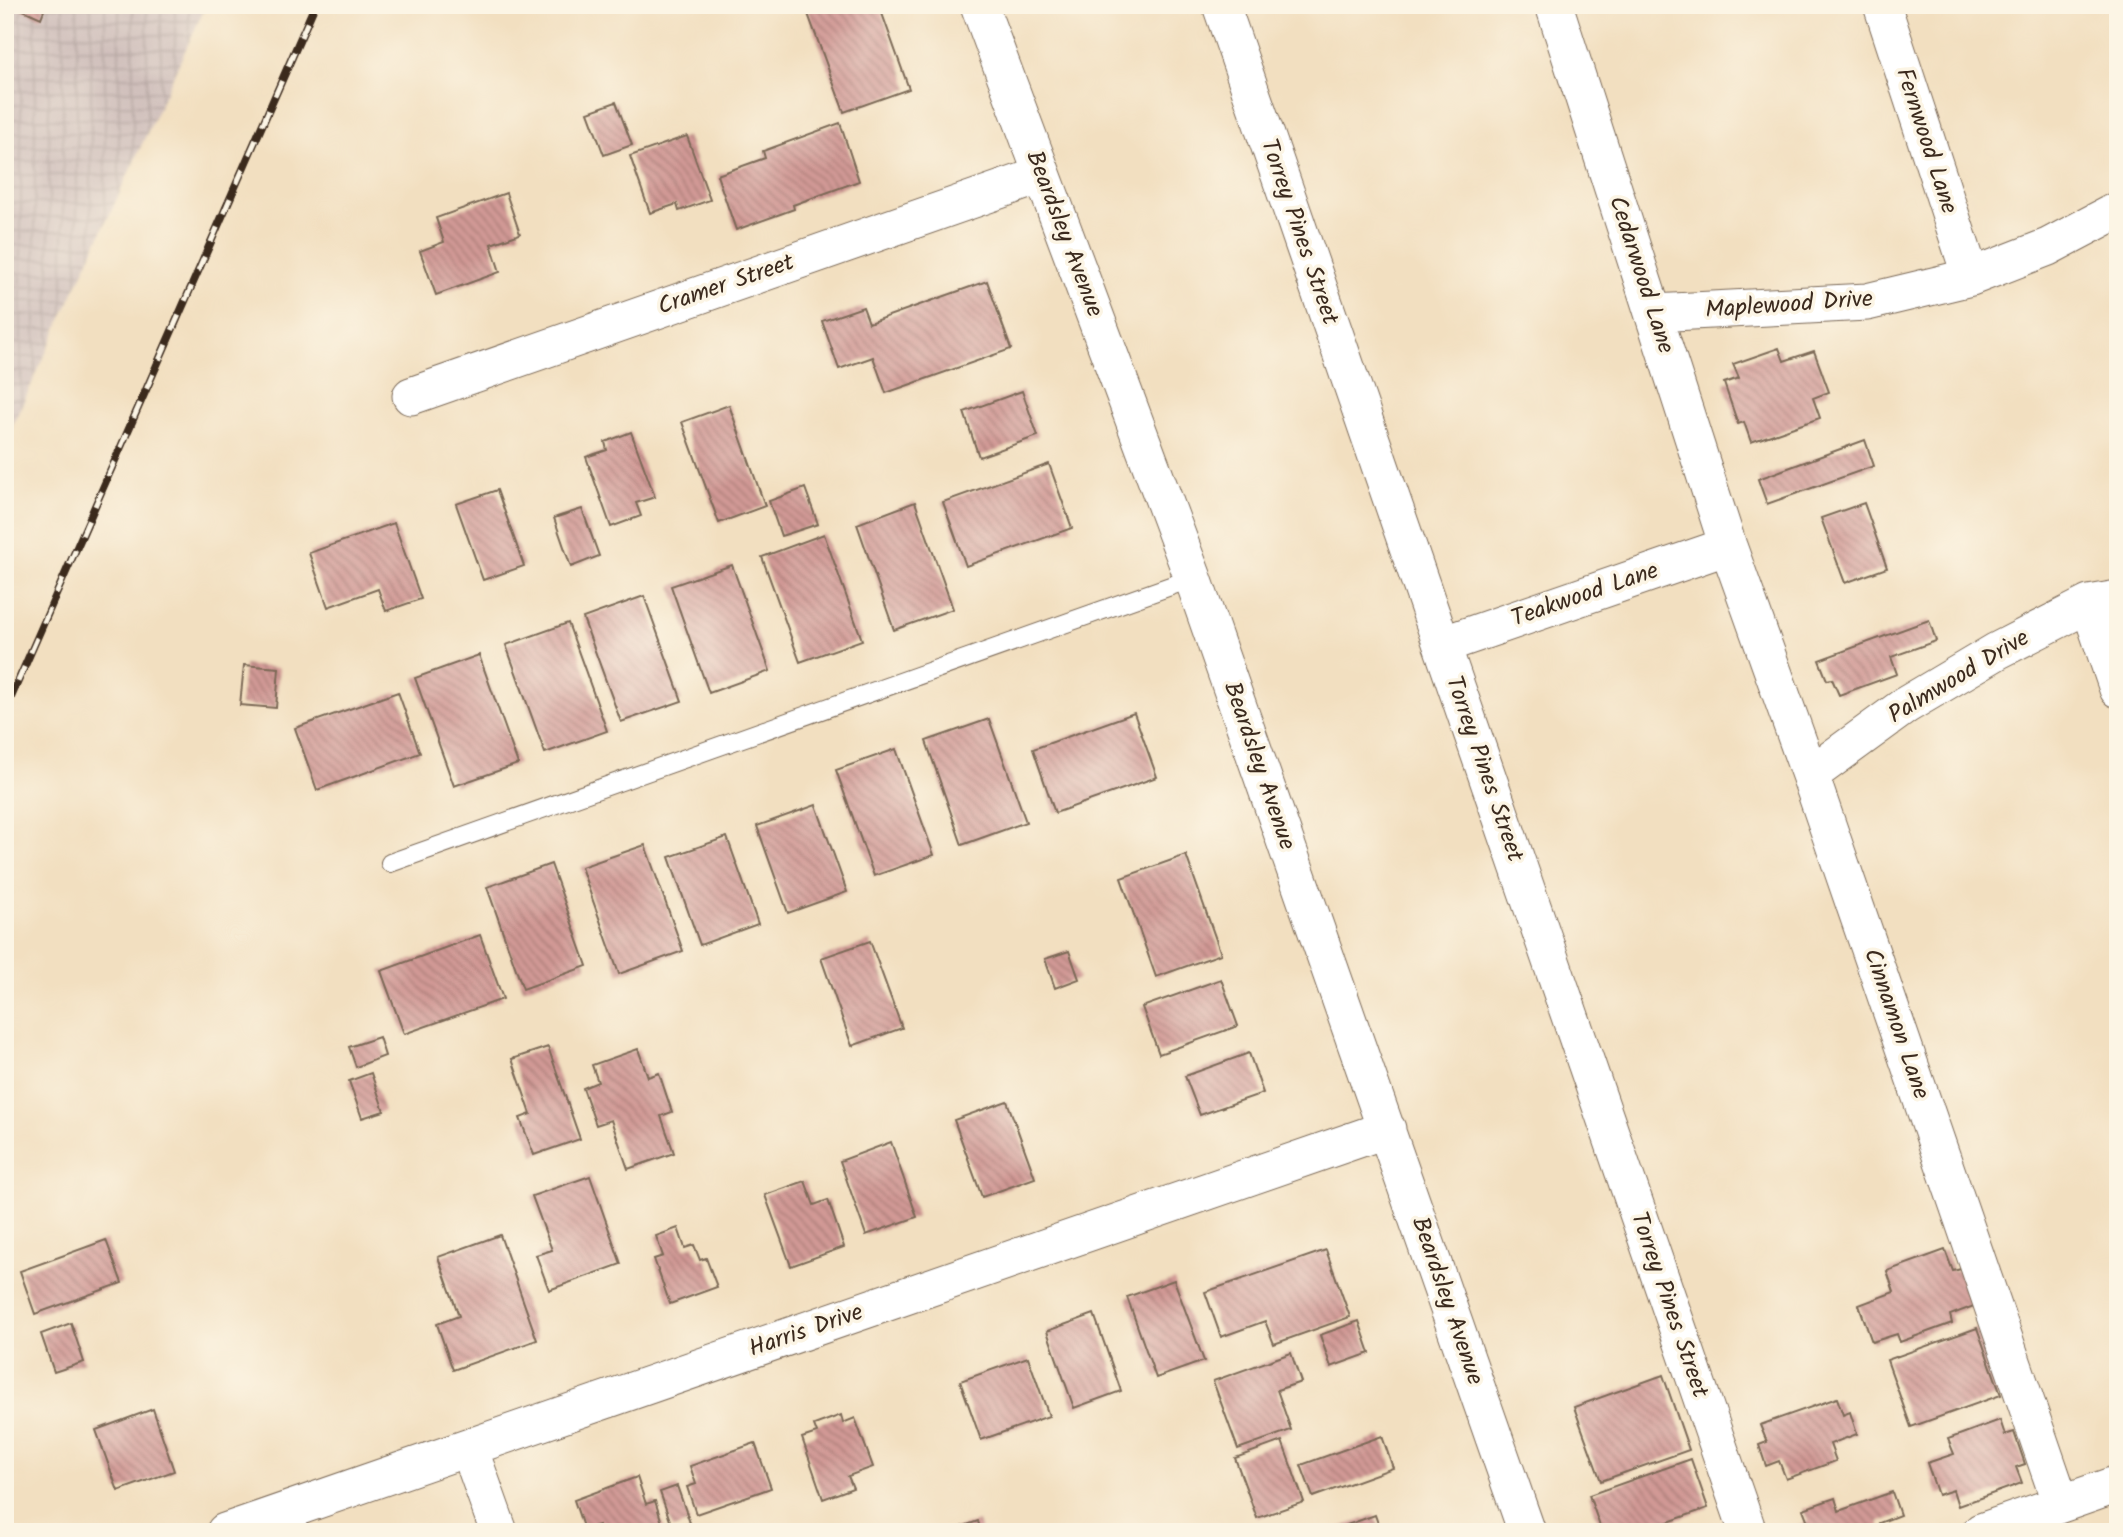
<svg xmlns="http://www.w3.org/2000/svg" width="2123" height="1537" font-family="Kalam,sans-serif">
	<defs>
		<pattern id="industrial-grid" width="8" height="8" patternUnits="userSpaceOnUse" patternTransform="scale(1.75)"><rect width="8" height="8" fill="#d0c0bc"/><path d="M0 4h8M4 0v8" fill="none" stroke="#b4a5a1"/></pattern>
		<pattern id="building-back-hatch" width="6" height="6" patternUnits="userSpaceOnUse" patternTransform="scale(1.75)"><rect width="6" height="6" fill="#d19995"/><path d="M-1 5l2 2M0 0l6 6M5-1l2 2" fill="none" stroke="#ab7d79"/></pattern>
	</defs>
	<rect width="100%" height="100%" fill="#fcf5e5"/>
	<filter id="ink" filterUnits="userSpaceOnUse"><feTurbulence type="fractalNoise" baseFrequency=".0143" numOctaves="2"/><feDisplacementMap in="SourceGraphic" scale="14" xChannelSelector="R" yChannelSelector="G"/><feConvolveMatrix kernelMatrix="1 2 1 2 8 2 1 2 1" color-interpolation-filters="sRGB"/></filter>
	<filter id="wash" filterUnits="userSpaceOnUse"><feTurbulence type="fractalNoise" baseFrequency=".00686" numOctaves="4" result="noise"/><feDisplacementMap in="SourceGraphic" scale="28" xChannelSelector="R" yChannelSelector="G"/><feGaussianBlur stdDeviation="1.57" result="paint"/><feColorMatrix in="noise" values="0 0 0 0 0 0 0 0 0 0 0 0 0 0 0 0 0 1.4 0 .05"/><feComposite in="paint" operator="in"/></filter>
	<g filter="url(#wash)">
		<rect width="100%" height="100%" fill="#f2dfc0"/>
		<!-- industrial -->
		<path fill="url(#industrial-grid)" d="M5,5h201l-201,437z"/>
		<g id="blocks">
			<!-- building -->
			<path fill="url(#building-back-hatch)" d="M12,5h34l-5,13z
				M824,5h47l1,3 7,-3 30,84 -65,23 -37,-101z
				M616,102l16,43 -28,10 -16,-43z
				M840,123l19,58 -66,24 1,4 -58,21 -19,-55 48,-17 -2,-7z
				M687,136l23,64 -31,11 -2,-7 -27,9 -20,-57z
				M506,193l14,41 -29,10 9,28 -64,23 -16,-44 24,-9 -8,-24z
				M987,281l24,68 -125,44 -13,-36 -34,12 -17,-48 41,-14 6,16z
				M1779,348l5,13 30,-10 15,41 -16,6 7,20 -69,24 -7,-20 -6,2 -14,-41 15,-5 -6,-14z
				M1022,391l16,45 -59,21 -15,-45z
				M729,405l36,101 -46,17 -37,-101z
				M631,432l24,65 -19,6 5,13 -30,11 -25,-70 21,-7 -2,-8z
				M1865,440l9,26 -107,38 -9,-25z
				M1049,464l23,64 -106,38 -23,-64z
				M805,488l13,36 -37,12 -12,-35z
				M497,490l27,76 -41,14 -27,-76z
				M915,502l38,107 -59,21 -37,-106z
				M1864,503l23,65 -42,15 -24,-65z
				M582,509l17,47 -28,11 -17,-49z
				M394,523l27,76 -35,12 -8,-22 -50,18 -19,-54z
				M824,534l38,106 -62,22 -38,-105z
				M732,565l38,106 -61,22 -38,-107z
				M644,596l38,105 -61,21 -38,-104z
				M1929,620l7,21 -45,16 6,17 -58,21 -7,-16 -5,1 -8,-20z
				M568,623l39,108 -62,22 -39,-108z
				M479,655l39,109 -64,22 -39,-108z
				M244,665l35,3 -3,40 -36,-3z
				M398,692l22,61 -103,37 -22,-62z
				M1134,713l23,64 -102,36 -22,-64z
				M989,719l37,103 -64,23 -36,-104z
				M896,749l38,106 -60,21 -38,-106z
				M816,805l31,87 -59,21 -31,-87z
				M727,837l31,87 -58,21 -31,-88z
				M645,845l38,106 -64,23 -38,-107z
				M1186,855l35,99 -65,23 -35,-99z
				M551,864l36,102 -64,23 -36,-102z
				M480,935l23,64 -99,35 -23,-63z
				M870,941l32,87 -50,18 -31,-88z
				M1069,951l10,28 -24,9 -10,-29z
				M1221,979l17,47 -79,28 -17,-47z
				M379,1037l6,19 -29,11 -7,-20z
				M548,1047l32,92 -46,16 -14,-37 11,-4 -19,-55z
				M638,1049l10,28 11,-4 13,39 -11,4 13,37 -46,16 -17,-49 -15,5 -13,-37 15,-6 -6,-17z
				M1249,1053l14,40 -63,22 -15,-39z
				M371,1073l13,38 -22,7 -13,-37z
				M1007,1101l28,77 -53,19 -28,-77z
				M891,1142l26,75 -51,18 -26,-74z
				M590,1176l31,88 -72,26 -13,-35 16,-5 -20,-54z
				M805,1181l9,24 14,-5 16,47 -53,19 -26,-71z
				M678,1228l7,20 9,-3 6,15 6,-2 11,29 -47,17 -16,-45 9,-3 -7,-20z
				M500,1235l37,105 -84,30 -16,-46 22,-8 -21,-59z
				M106,1240l16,43 -87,31 -15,-43z
				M1326,1250l24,67 -76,27 -9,-23 -44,16 -16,-45z
				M1945,1250l8,21 8,-2 13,37 -24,9 2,8 -52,19 -3,-8 -25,8 -13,-37 35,-13 -7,-21z
				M1174,1280l30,81 -48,17 -29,-81z
				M1094,1314l27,77 -47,17 -27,-77z
				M1359,1321l11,32 -39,14 -11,-32z
				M71,1323l13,39 -30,10 -13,-38z
				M1977,1328l24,67 -90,32 -24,-67z
				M1291,1353l10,29 -24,8 14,40 -53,19 -25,-68z
				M1028,1357l21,59 -68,24 -21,-59z
				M1663,1375l26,75 -88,31 -27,-74z
				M1837,1398l6,17 7,-3 7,22 -27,10 6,17 -50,18 -7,-18 -13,5 -7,-21 8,-3 -7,-17z
				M153,1409l21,62 -56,20 -22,-61z
				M841,1415l2,8 12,-5 18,49 -25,9 5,12 -30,11 -21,-61 15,-5 -3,-8z
				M2000,1420l5,15 9,-3 11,32 -9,3 6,16 -64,23 -5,-16 -15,5 -11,-32 27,-9 -6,-15z
				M1382,1436l11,32 -80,29 -12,-32z
				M1282,1441l22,61 -47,16 -22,-60z
				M755,1443l16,45 -75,26 -9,-27 9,-3 -6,-18z
				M1691,1459l17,49 -68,24h-38l-13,-37z
				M637,1477l9,27 9,-3 10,31h-65l-2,-7 -14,5 -10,-30z
				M677,1486l13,37 -17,6 -13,-37z
				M1892,1492l8,23 -21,8 3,9h-91l-1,-3 18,-7 -5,-13 32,-11 4,13z
				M1375,1515l6,17h-51v-1z
				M978,1521l3,11h-31v-1z"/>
		</g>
	</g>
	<g filter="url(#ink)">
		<use href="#blocks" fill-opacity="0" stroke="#7b6957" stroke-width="2"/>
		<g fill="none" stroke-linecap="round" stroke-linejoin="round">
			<defs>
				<path id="lane" d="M390,863l803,-285"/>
				<path id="street" d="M979,5l214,573 334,954
					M1221,5l527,1527
					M1554,5l174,541 82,229 251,729
					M1882,5l89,272
					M1654,313l213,-11 104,-25 77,-30 70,-37
					M411,396l631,-221
					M2089,604l29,85
					M1442,645l286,-99
					M1810,775l96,-70 91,-54 92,-47 29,-5
					M469,1448l30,84
					M225,1532l1162,-403
					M1981,1532l137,-48"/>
			</defs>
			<!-- lane casing -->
			<use href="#lane" stroke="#7b6957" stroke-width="20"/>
			<!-- street casing -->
			<use href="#street" stroke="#7b6957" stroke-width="39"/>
			<!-- lane -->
			<use href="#lane" stroke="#fff" stroke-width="18"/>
			<!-- street -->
			<use href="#street" stroke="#fff" stroke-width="37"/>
			<defs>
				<path id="rail" d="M5,711l310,-706"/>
			</defs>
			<!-- rail casing -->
			<use href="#rail" stroke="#3b2a1e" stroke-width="8"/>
			<!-- rail -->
			<use href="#rail" stroke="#fcf5e5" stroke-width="5" stroke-dasharray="16" stroke-linecap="butt"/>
		</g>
	</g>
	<g text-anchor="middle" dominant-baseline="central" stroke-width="7" stroke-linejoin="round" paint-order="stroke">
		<!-- street labels -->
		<g font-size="24" fill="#3b2a1e" stroke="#fcf5e5">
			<text transform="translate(1926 141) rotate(72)">Fernwood Lane</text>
			<text transform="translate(1299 232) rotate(71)">Torrey Pines Street</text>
			<text transform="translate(1064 234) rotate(69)">Beardsley Avenue</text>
			<text transform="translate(1641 275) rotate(72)">Cedarwood Lane</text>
			<text transform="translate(726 285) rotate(-19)">Cramer Street</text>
			<text transform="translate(1789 305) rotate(-4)">Maplewood Drive</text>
			<text transform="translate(1585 595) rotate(-19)">Teakwood Lane</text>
			<text transform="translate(1959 677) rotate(-31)">Palmwood Drive</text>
			<text transform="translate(1259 766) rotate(71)">Beardsley Avenue</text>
			<text transform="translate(1484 769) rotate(71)">Torrey Pines Street</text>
			<text transform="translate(1896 1024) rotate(71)">Cinnamon Lane</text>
			<text transform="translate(1447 1301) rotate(71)">Beardsley Avenue</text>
			<text transform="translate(1669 1305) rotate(71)">Torrey Pines Street</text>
			<text transform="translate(806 1331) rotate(-19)">Harris Drive</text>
		</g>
	</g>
	<!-- margin -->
	<rect width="2123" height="1537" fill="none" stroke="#fcf5e5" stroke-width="28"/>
</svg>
